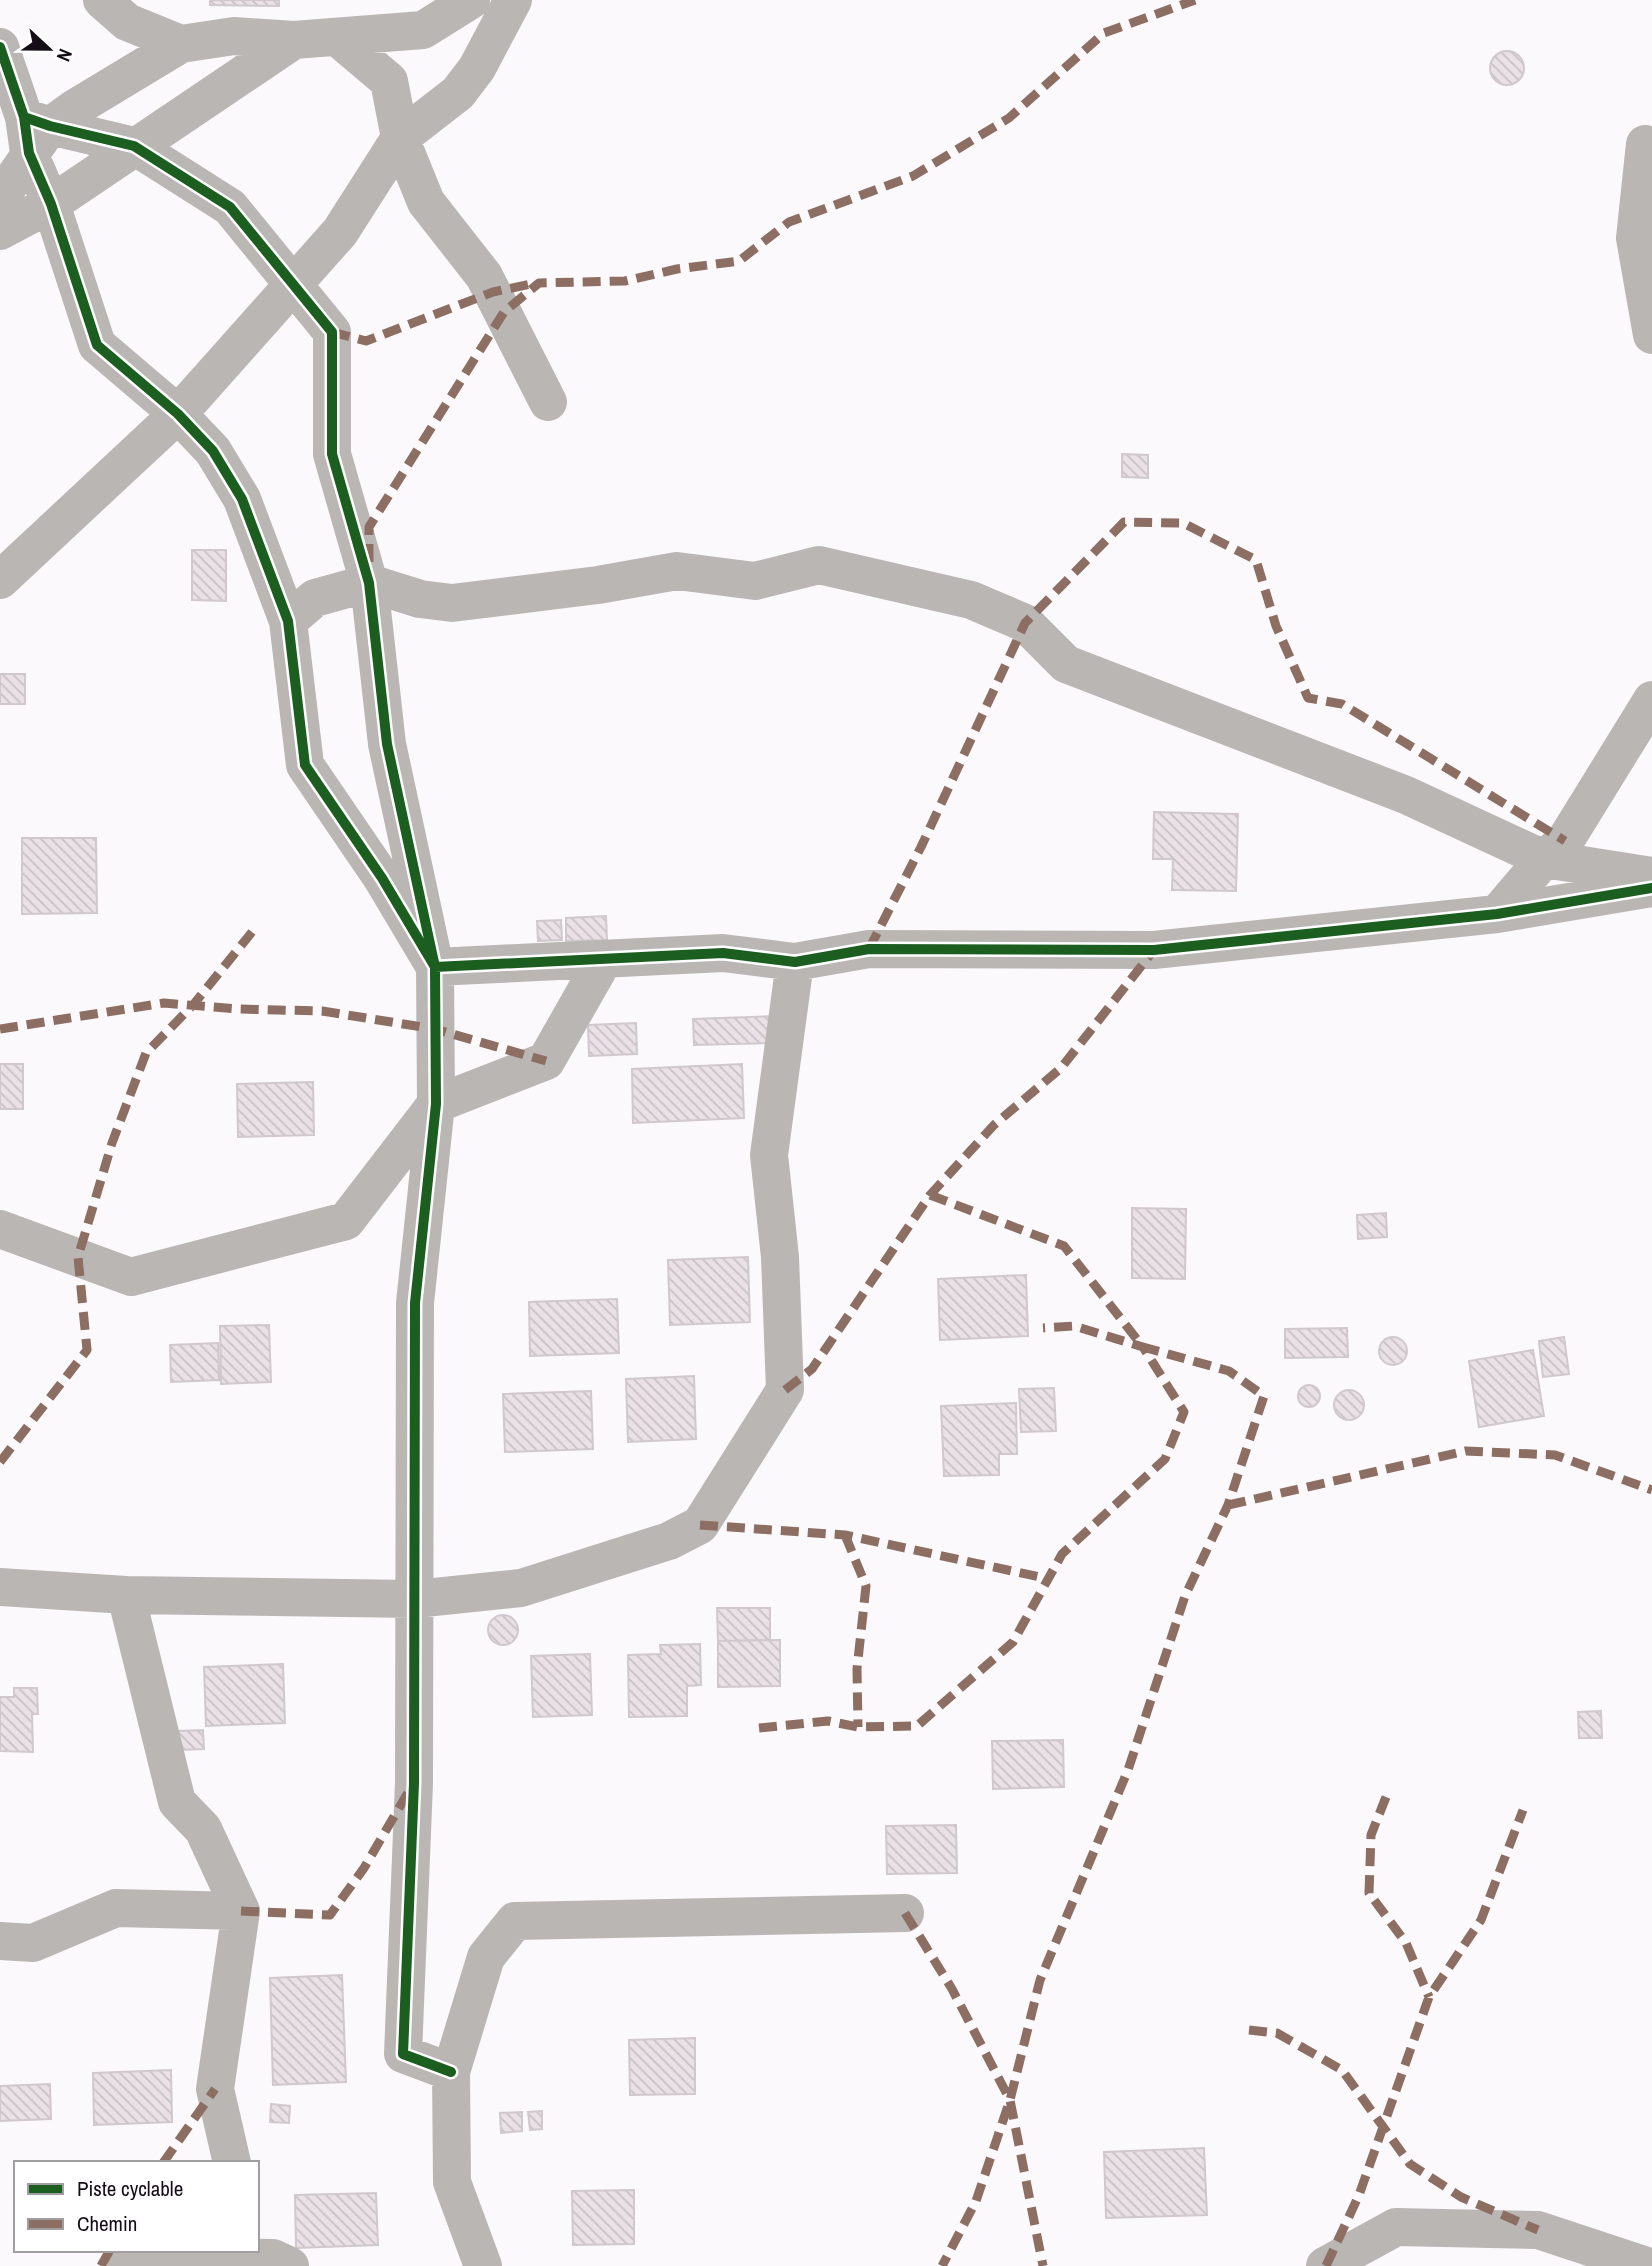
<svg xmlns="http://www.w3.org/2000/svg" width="1652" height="2266" font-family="'Archivo Narrow',sans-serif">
	<defs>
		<pattern id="building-back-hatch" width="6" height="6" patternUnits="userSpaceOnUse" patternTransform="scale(1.75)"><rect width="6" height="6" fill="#e9e1e5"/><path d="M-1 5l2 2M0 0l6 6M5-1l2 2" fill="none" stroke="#c7c0c4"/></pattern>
	</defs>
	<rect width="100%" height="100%" fill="#fcf9fc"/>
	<!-- building -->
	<path fill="url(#building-back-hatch)" stroke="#d0c8cd" stroke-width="2" d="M210,0h69v6l-69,-1z
		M1490 68a17 17 0 1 1 34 0a17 17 0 1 1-34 0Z
		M1122,454l26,1v23l-26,-1z
		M192,550h34v51l-34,-1z
		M0,674h25v30h-25z
		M1154,812l84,2 -2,77 -64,-1 1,-31h-20z
		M22,838h74l1,75 -75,1z
		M606,916l1,24 -41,1v-23z
		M561,920l1,20 -24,1 -1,-20z
		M777,1016v27l-83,2 -1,-26z
		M636,1023l1,31 -48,2 -1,-31z
		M0,1064h23v45h-23z
		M742,1064l2,54 -111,5 -1,-54z
		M313,1082l1,53 -76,2 -1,-53z
		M1132,1208l54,1 -1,70 -53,-1z
		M1386,1213l1,24 -29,2 -1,-24z
		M748,1257l2,65 -80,3 -2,-65z
		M1026,1275l2,61 -88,4 -2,-61z
		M617,1299l2,54 -89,3 -1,-54z
		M269,1325l2,57 -50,2 -1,-58z
		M1347,1328l1,29 -63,1v-29z
		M1379 1351a14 14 0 1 1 28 0a14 14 0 1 1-28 0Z
		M1564,1337l5,37 -26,3 -4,-36z
		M218,1343l1,37 -48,2 -1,-37z
		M1533,1350l11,66 -65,11 -10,-66z
		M694,1376l2,63 -68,3 -2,-63z
		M1298 1396a11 11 0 1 1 22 0a11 11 0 1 1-22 0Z
		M1054,1388l2,43 -35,1 -2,-43z
		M1334 1405a15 15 0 1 1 30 0a15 15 0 1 1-30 0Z
		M591,1391l2,58 -88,3 -2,-58z
		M1016,1403l1,51h-18v21l-55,1 -3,-70z
		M717,1608h53v32l-52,1z
		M488 1630a15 15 0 1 1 30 0a15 15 0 1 1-30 0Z
		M780,1640v46l-62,1v-46z
		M700,1644l1,41 -14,1v30l-58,1 -1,-62 33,-1 -1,-9z
		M590,1654l2,61 -59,2 -2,-61z
		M283,1664l2,59 -79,3 -2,-59z
		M14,1688h23l1,26h-6l1,38 -33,-1v-54h14z
		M1601,1711l1,27h-23l-1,-26z
		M203,1730l1,19 -26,1 -2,-19z
		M1063,1740l1,47 -71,2 -1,-48z
		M956,1825l1,48 -70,1 -1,-48z
		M342,1975l4,107 -73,3 -3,-107z
		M695,2038v56l-65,1 -1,-55z
		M171,2070l1,52 -78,3 -1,-52z
		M50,2084l1,35 -51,2v-35z
		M271,2104l19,2 -1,17 -19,-1z
		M542,2111v18l-12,1 -2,-18z
		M522,2112v19l-21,2 -1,-20z
		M1204,2148l3,67 -101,3 -2,-66z
		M634,2190v54l-61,1 -1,-54z
		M376,2193l2,52 -82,3 -1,-53z"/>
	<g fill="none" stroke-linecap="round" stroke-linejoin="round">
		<!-- minor -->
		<path stroke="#bab6b4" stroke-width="38" d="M102,0l25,22 54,22
			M337,37l52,44 11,57 26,64 58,74 64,126
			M0,47l24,70 5,36 22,51 46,141 81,69 35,37 29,48 46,122 17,144 77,113 53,89 -48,-223 -18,-161 -37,-129v-122l-102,-125 -96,-61 -84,-20 -26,-9
			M1645,144l-10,94 17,97
			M0,198l50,-72 25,-18 106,-64 53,-8 60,4
			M0,231l51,-27 243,-164 129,-10 48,-30
			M0,580l178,-166 162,-182 60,-94 58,-45 19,-25 36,-68
			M288,621l27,-23 54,-15 51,16 32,4 146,-18 79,-14 78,10 64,-16 152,35 54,23 41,41 340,131 138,64 108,17
			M1497,914l47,-55 21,-18 87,-141
			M0,1229l131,48 215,-56 90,-117 110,-43 58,-102
			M0,1587l126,8 51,207 26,27 38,82 -26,178 17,74
			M126,1595l289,4 106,-11 148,-47 31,-16 85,-135 -5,-133 -11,-102 26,-193
			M0,1941l33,2 83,-35 125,3
			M451,2072l-48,-18 11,-271 1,-480 21,-199 -1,-137 288,-14 72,9 74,-13 285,1 343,-36 155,-26
			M126,2266l28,-10 119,2 17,8
			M483,2266l-31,-84 -1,-110 35,-115 29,-36 390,-8
			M1325,2266l71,-39 142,3 109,36"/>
		<!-- quiet -->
		<path stroke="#8d6e63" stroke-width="9" stroke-dasharray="18 9" stroke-linecap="butt" d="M332,332l34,9 127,-49 43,-9
			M369,562v-35l135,-215 35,-29 86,-2 52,-12 62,-8 50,-39 124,-46 96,-58 95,-85 91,-33
			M869,949l52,-102 104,-224 99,-101 59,1 73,37 20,66 32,72 34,6 223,137
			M0,1029l164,-26 73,6 85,2 113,18 111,32
			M930,1195l134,51 79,101 86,24 35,25 -36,109 -43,91 -57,174 -88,210 -30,120 -34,101 -34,65
			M785,1390l27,-21 118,-174 64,-70 67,-57 93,-118
			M0,1462l87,-112 -9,-93 34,-114 34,-90 47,-48 59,-73
			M1228,1505l238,-54 89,4 97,35
			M700,1525l145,10 204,44
			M845,1535l21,51 -9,83 1,58
			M759,1728l69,-7 30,6 59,-1 96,-84 49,-88 103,-95 19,-47 -41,-65 -69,-21 -31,2
			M1386,1797l-15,38 -2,58 37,50 23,54
			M241,1911l89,4 34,-47 46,-79
			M905,1913l47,76 58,111 33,166
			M1249,2030l28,3 65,37 68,94 51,33 77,33
			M163,2163l52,-74
			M101,2266l9,-16
			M1326,2266l33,-71 70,-198 52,-77 42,-110"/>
		<defs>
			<path id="cycleway" d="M0,47l24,70 5,36 22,51 46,141 81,69 35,37 29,48 46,122 17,144 77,113 53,89 -48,-223 -18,-161 -37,-129v-122l-102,-125 -96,-61 -84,-20 -26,-9
				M451,2072l-48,-18 11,-271 1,-480 21,-199 -1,-137 288,-14 72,9 74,-13 285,1 343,-36 155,-26"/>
		</defs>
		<!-- cycleway casing -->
		<use href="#cycleway" stroke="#fff" stroke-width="15"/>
		<!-- cycleway -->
		<use href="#cycleway" stroke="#1b5e20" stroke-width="10"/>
	</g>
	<!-- legend -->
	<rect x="14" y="2161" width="245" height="91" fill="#ffffff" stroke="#a19ea2" stroke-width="2"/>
	<rect x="28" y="2184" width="35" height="10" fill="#1b5e20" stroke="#a19ea2" stroke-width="2"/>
	<text x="77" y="2196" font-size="21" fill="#150d16">Piste cyclable</text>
	<rect x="28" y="2219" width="35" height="10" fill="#8d6e63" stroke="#a19ea2" stroke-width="2"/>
	<text x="77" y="2231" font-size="21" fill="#150d16">Chemin</text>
	<!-- north arrow -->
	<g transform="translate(49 49) rotate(112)" stroke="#ffffff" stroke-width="5" paint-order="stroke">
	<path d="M0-5L12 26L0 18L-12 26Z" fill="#150d16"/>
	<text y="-10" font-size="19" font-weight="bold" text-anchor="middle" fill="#150d16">N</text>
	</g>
</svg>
